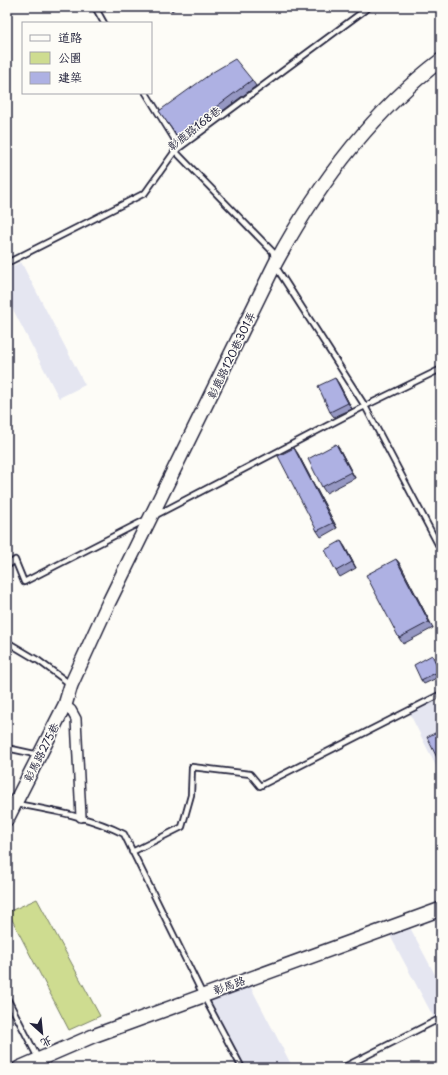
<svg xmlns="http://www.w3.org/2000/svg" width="448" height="1075" font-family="'Playpen Sans','LXGW WenKai TC',sans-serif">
	<rect width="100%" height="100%" fill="#fdfcf7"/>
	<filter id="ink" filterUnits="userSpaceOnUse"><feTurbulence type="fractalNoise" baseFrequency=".025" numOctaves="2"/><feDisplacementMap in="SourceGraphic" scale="8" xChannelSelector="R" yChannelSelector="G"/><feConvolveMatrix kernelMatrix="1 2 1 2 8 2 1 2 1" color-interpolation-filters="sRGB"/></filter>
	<g filter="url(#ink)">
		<!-- built -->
		<path fill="#e5e6f1" d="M21,262l64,123 -26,13 -52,-100v-29z
			M434,700l7,15v61l-32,-64z
			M406,920l35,66v29l-7,3 -48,-90z
			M247,980l46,88h-51l-38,-72z"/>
		<!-- green -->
		<path fill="#cedc90" stroke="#787f66" d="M37,899l63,117 -31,14 -61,-118z"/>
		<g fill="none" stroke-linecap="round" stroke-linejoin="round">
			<defs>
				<path id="lane" d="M95,7l9,16
					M146,93l29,47v11l98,101 1,8
					M7,263l138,-70 30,-42 194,-144
					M276,267l89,139 76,144
					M156,515l209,-109 76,-37
					M7,566l8,-6 9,22 121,-62
					M7,642l32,19 31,23
					M7,748l32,7
					M17,804c37,7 74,13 107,30l79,161 39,73
					M132,852l50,-25 9,-32 1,-28 58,7 10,12 181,-92
					M7,998l31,60
					M342,1068l99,-50"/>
				<path id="street" d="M65,705l6,5 5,9 5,98"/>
				<path id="secondary" d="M7,819l58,-114 6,-20 37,-81 167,-340c42,-78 95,-150 166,-204
					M19,1068l74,-32 348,-127"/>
			</defs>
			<!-- lane casing -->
			<use href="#lane" stroke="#22223b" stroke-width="8"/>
			<!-- street casing -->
			<use href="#street" stroke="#22223b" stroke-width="12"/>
			<!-- secondary casing -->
			<use href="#secondary" stroke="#22223b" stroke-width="16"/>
			<!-- lane -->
			<use href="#lane" stroke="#fdfcf7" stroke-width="4.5"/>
			<!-- street -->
			<use href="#street" stroke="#fdfcf7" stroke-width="9"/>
			<!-- secondary -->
			<use href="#secondary" stroke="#fdfcf7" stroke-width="13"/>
		</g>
		<!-- wall -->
		<path fill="#9698c3" stroke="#22223b" d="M169,7h8l-5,4z
			M252,80l4,6 -75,56 -22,-31z
			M335,378l4,6 13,25 -18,8 -4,-5z
			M336,444l4,6 15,28 -29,15 -4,-6z
			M294,448l4,6 39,74 -16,9 -4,-6z
			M341,541l4,6 11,21 -16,9 -4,-6z
			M396,559l4,5 33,64 -30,16 -4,-6z
			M435,659l6,12v5l-17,8 -3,-4z"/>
		<!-- shaded-wall -->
		<path fill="#7a7c9f" stroke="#22223b" d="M335,378l4,6 13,25 -4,-6z
			M336,444l4,6 15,28 -4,-6z
			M294,448l4,6 39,74 -4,-5z
			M341,541l4,6 11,21 -4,-6z
			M396,559l4,5 33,64 -4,-6z
			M432,655l3,4 6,13z"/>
		<!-- building -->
		<path fill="#aeb1e3" stroke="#22223b" d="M235,59l17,21 -75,56 -18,-25 54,-39z
			M335,378l13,25 -18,9 -12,-26z
			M336,444l15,28 -29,15 -14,-28z
			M294,448l39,75 -16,8 -39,-75z
			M341,541l11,21 -16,9 -11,-21z
			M396,559l33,63 -30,16 -33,-63z
			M441,605v6l-3,-5z
			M432,655l8,16 -19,9 -7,-15z
			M441,730v36l-14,-29z"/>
	</g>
	<g text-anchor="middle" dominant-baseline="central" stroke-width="3" stroke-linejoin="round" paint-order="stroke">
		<!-- street labels -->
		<g font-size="11" fill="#22223b" stroke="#fdfcf7">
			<text transform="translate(194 128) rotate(-38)">彰鹿路168巷</text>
			<text transform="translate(231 355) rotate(-64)">彰鹿路120巷301弄</text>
			<text transform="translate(41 752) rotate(-63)">彰馬路275巷</text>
			<text transform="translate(229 985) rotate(-20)">彰馬路</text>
		</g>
	</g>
	<!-- margin -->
	<rect width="448" height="1075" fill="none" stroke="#fdfcf7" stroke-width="24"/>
	<rect x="12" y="12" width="424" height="1051" fill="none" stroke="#22223b" stroke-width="1.5" filter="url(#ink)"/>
	<!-- legend -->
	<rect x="22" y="22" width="130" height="72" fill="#fdfcf7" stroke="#a5a5ac"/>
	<rect x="30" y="35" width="20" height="6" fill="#fdfcf7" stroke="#a5a5ac"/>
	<text x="58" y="42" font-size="12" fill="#22223b">道路</text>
	<rect x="30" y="52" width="20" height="12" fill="#cedc90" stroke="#a5a5ac"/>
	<text x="58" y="62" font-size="12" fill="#22223b">公園</text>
	<rect x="30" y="72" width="20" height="12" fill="#aeb1e3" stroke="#a5a5ac"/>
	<text x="58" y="82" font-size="12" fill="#22223b">建築</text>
	<!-- north arrow -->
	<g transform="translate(42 1033) rotate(153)" stroke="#fdfcf7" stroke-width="3" paint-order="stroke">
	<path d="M0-3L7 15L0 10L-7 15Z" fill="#22223b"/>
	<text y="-6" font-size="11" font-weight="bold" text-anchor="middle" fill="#22223b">北</text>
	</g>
</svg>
